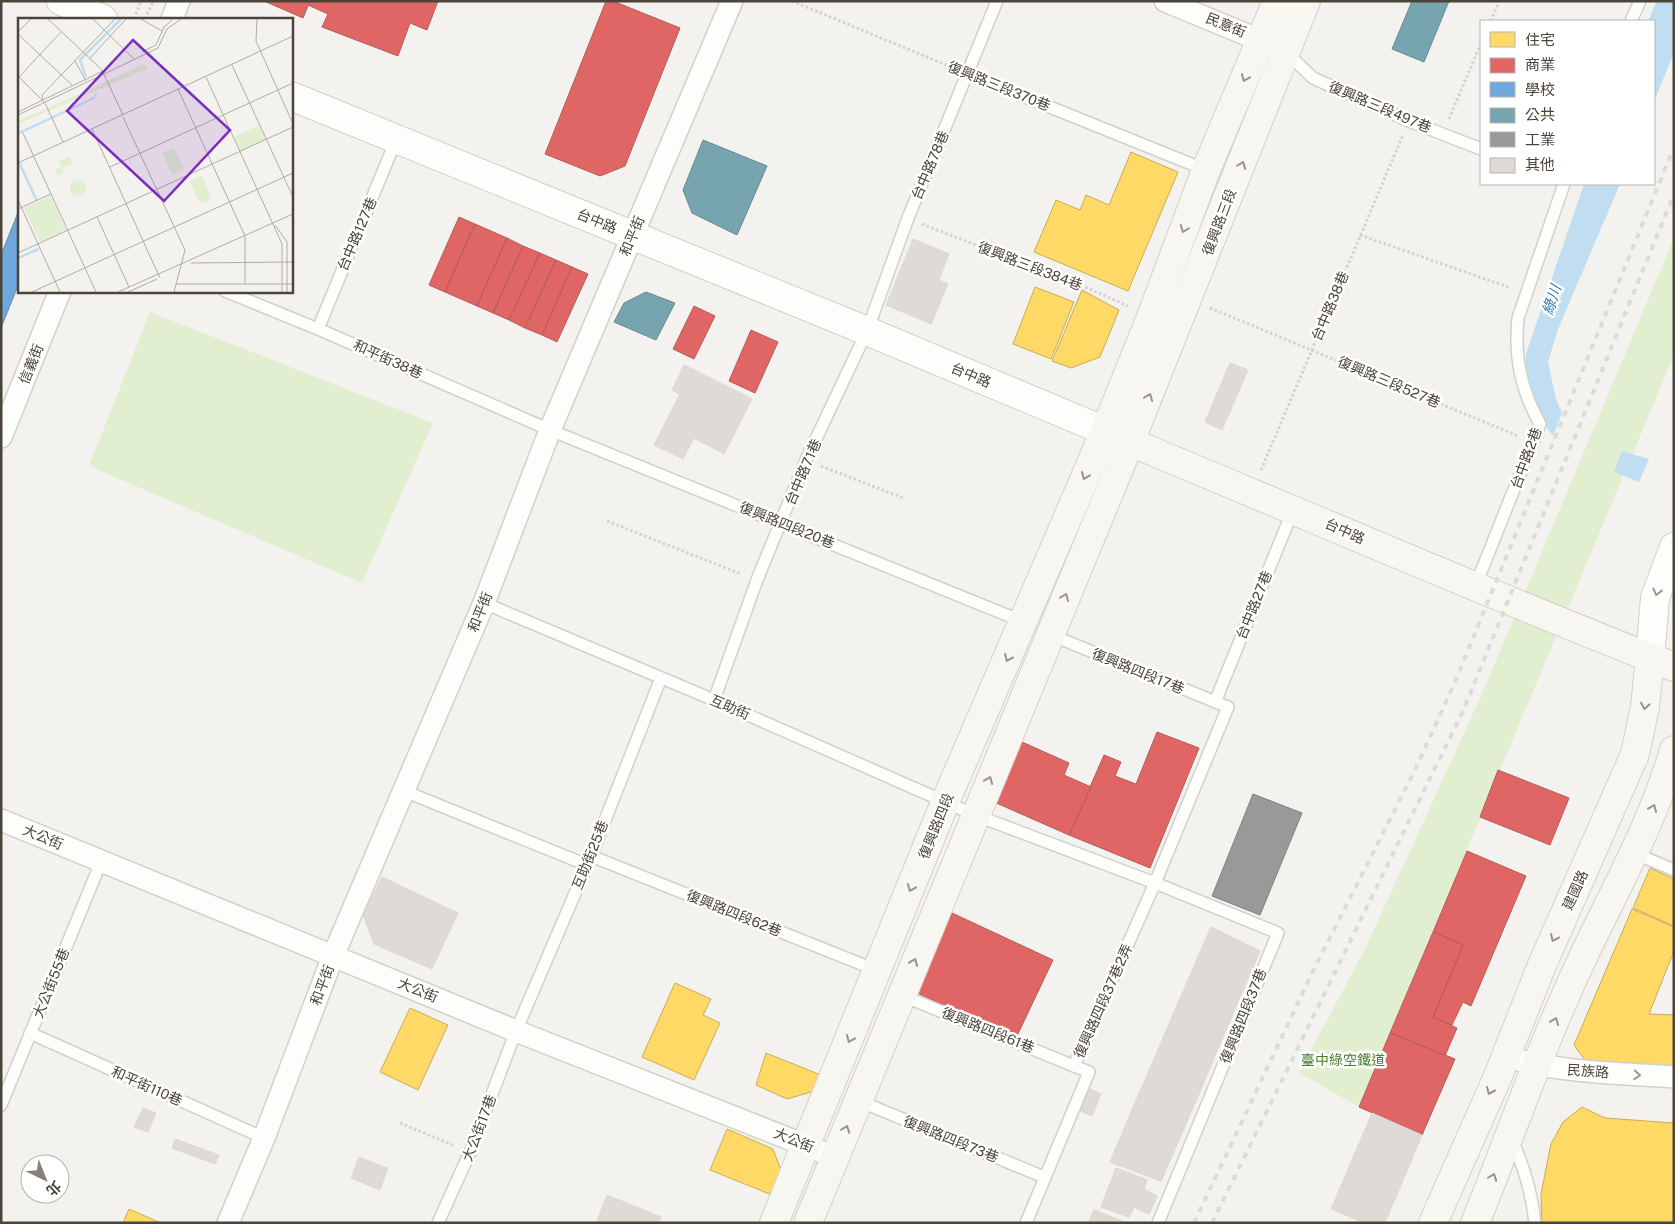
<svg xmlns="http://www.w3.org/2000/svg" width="1675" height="1224" font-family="'Public Sans','Noto Sans TC',sans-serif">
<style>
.green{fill:#e1eecf}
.water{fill:#c0ddf1}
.homes{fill:#ffd966;stroke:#c9ac58}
.shops{fill:#e06666;stroke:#b35c58}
.schools{fill:#6fa8dc;stroke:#648aab}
.public{fill:#76a5af;stroke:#69888c}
.industry{fill:#999;stroke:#82807c}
.building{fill:#dedbd6;stroke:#dcd9d4}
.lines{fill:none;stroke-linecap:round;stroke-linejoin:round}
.service-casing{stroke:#d2d0cb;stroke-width:14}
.minor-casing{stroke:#d2d0cb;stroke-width:24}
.tertiary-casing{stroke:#d2d0cb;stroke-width:30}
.secondary-casing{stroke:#d3cfc5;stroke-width:30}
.path{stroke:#d3d2cc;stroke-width:3;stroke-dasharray:2.5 2.5;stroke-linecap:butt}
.service{stroke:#fdfdfc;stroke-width:11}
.minor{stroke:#fdfdfc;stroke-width:21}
.tertiary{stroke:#fdfdfc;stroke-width:28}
.secondary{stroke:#f7f6f1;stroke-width:28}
.rail{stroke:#dbdbda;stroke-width:4;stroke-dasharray:6 6;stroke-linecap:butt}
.oneway{stroke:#98948c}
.oneway2{stroke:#9b9791}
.labels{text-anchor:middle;stroke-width:5;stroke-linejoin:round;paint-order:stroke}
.street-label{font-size:14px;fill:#4b4439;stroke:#fff}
.park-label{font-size:14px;fill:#4a7f2a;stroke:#fff}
.water-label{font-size:15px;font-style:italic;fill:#2e7ab2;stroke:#fff}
.inset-river{fill:none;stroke:#c0ddf1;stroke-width:2.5}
.inset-road{fill:none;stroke:#b0aca6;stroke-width:1}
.view{fill:#7b2cbf;fill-opacity:0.15;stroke:#7b2cbf;stroke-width:2.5}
.inset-edge{fill:none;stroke:#4b4439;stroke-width:2.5}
</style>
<rect width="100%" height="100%" fill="#f4f2ee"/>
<!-- green -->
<g class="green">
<path d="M1674,238V355L1359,1107L1299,1073L1366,947L1481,696Z"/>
<path d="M150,312L433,423L362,583L89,466Z"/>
</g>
<!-- water -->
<g class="water">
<path d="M1657,1H1674V52L1654,102V21H1648Z"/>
<path d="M1584,184H1620L1558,329L1548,362L1556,399L1562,413L1553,436C1534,411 1524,385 1526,354Z"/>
<path d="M1622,451L1649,459L1639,482L1614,472Z"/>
</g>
<!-- homes -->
<g class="homes">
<path d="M1131,152L1178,172L1128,291L1034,252L1056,200L1080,210L1086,195L1109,205Z"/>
<path d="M1035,287L1074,302L1051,359L1013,344Z"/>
<path d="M1082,290L1119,310L1100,357L1071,368L1052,361Z"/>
<path d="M1650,868L1674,879V926L1633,908Z"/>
<path d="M1632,909L1674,927V951L1649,1014L1674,1015V1072L1592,1070L1574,1045Z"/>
<path d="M675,983L711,999L703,1015L720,1023L694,1080L642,1057Z"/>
<path d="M410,1008L448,1025L418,1090L380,1072Z"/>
<path d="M766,1053L826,1077L818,1090L787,1099L756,1085Z"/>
<path d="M1582,1107L1605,1118L1674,1123V1223H1542L1541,1194L1551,1144L1563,1122Z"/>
<path d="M727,1129L773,1149L781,1170L772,1195L710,1170Z"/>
<path d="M129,1209L161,1223H123Z"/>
</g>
<!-- shops -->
<g class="shops">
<path d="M264,1H310L303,18Z"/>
<path d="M310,1H438L427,30L410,23L398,56L322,27L328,14L308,5Z"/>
<path d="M606,1H613L680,28L625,166L600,176L545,154Z"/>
<path d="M459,217L475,224L445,292L429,285Z"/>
<path d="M475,224L507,238L477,306L445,292Z"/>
<path d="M507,238L523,246L493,313L477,306Z"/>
<path d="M523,246L540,253L509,320L493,313Z"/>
<path d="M540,253L556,260L525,328L509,320Z"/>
<path d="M556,260L572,267L542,335L525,328Z"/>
<path d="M572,267L588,274L557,342L542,335Z"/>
<path d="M694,306L715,316L694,359L673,349Z"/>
<path d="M751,330L778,342L755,393L729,381Z"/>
<path d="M1157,732L1199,748L1150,868L1069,835L1104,755L1121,762L1115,776L1136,784Z"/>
<path d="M1022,742L1069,763L1064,775L1091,787L1069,835L994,802Z"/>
<path d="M1498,770L1569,798L1550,845L1480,817Z"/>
<path d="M1467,851L1526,876L1471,1006L1463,1002L1452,1025L1433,1017L1463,945L1433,932Z"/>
<path d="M952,913L1053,960L1016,1038L915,992Z"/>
<path d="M1433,932L1463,945L1433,1017L1457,1028L1445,1056L1390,1033Z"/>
<path d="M1390,1033L1455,1059L1422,1135L1359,1107Z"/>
</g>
<!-- schools -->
<path class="schools" d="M19,210V283L1,328V255Z"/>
<!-- public -->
<g class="public">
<path d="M1412,1H1449L1424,62L1392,49Z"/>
<path d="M703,140L767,166L737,235L692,213L683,190Z"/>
<path d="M646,292L675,303L656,340L614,322L624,303Z"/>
</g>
<!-- industry -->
<path class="industry" d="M1253,794L1302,813L1260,915L1212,896Z"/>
<!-- building -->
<g class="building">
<path d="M913,239L949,254L939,280L948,284L931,324L886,305Z"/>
<path d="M1230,363L1248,370L1222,430L1205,422Z"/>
<path d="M684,365L752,399L724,454L694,438L683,459L654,445L680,394L672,390Z"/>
<path d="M382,877L458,913L432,969L374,944L363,915Z"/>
<path d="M1211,927L1260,951L1161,1181L1110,1162Z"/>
<path d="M1211,927L1260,951L1223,1037L1172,1017Z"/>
<path d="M1172,1017L1223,1037L1202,1087L1151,1066Z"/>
<path d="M1151,1066L1202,1087L1183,1131L1131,1112Z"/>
<path d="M1090,1089L1101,1094L1092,1116L1080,1111Z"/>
<path d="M143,1108L156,1113L148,1132L134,1127Z"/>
<path d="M1131,1112L1183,1131L1161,1181L1110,1162Z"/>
<path d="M1372,1113L1422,1135L1385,1223H1364L1331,1209Z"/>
<path d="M175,1139L219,1155L215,1164L172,1148Z"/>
<path d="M359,1157L369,1161L361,1182L351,1178Z"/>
<path d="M369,1161L379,1165L370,1186L361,1182Z"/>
<path d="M379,1165L388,1168L380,1190L370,1186Z"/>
<path d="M1116,1168L1147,1180L1144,1189L1157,1196L1149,1214L1134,1207L1129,1217L1101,1207Z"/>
<path d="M1116,1168L1147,1180L1144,1189L1157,1196L1149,1214L1134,1207L1129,1217L1101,1207Z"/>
<path d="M607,1195L661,1217L659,1223H596Z"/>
<path d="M1094,1210L1127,1223H1088Z"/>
<path d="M1094,1210L1127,1223H1088Z"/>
</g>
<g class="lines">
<defs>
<g id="service">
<path d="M1631,21L1640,1"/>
<path d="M1286,52L1313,78L1409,121L1481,149"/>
<path d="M968,74L1206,170"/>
<path d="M225,291L318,329L550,430L1024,622"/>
<path d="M318,329L396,140"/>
<path d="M1475,587L1540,424C1521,390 1514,357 1518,318L1564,184"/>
<path d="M484,603L714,700L975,815L1155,883L1278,933L1158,1223"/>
<path d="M714,700L757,580L806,460L867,331L908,218L997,1"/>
<path d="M1215,702L1293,510"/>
<path d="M404,791L587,865"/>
<path d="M1634,853L1674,870"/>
<path d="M591,856L876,970"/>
<path d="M901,995L1074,1066"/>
<path d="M30,1033L264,1138"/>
<path d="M859,1101L1044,1177"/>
<path d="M1,1105L101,862"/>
<path d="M1511,1138C1524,1166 1532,1193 1535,1223"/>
<path d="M438,1223L470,1152L516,1031L591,856L661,678"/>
<path d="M1026,1223L1089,1072L1074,1066L1155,883L1228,707L1051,635"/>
</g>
<g id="minor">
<path d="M1165,1L1274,46"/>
<path d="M172,19L179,1"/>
<path d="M1,437L60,291"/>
<path d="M1,820L516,1031L835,1157"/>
<path d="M1504,1056C1559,1073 1617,1073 1674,1077"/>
<path d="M228,1223L264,1138L333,956L484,603L550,430L732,1"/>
</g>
<g id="tertiary">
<path d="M61,1L103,19"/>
<path d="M291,96L867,331L1105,431"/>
<path d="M1650,658L1655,598L1674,547"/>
</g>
<g id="secondary">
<path d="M1113,435C1300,512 1485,593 1674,667"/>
<path d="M774,1223L946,800L1105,431L1151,317L1206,170L1277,1"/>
<path d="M808,1223L1130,442L1306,1"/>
<path d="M1433,1223L1498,1076L1542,965L1635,754L1645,707L1650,658"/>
<path d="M1475,1223C1506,1148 1532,1071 1565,997C1600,914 1649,837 1674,750"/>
</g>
</defs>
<!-- service casing -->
<use href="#service" class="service-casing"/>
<!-- minor casing -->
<use href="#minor" class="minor-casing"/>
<!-- tertiary casing -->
<use href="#tertiary" class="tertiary-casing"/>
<!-- secondary casing -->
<use href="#secondary" class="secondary-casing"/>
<!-- path -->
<g class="path">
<path d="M792,1L951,67"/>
<path d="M134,19L141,1"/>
<path d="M145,19L153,2"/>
<path d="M1491,21L1499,1"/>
<path d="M1449,119L1481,43"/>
<path d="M922,224L1092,290L1128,306"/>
<path d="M1360,235L1511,288"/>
<path d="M1210,308L1518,436"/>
<path d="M821,466L903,498"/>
<path d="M1261,470L1403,135"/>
<path d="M607,521L741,574"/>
<path d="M400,1123L455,1146"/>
</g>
<!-- service -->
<use href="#service" class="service"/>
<!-- minor -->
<use href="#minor" class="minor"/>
<!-- tertiary -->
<use href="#tertiary" class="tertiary"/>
<!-- secondary -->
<use href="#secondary" class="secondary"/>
<!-- rail -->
<g class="rail">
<path d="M1194,1223L1313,971L1415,770L1455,682L1674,147"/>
<path d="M1212,1223L1463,711L1674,194"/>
</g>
</g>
<!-- one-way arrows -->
<defs><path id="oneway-chevron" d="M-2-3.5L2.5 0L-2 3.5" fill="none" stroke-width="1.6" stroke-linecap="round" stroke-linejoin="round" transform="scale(1.25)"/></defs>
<g class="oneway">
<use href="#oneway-chevron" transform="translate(1245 78) rotate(113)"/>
<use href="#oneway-chevron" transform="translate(1242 165) rotate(-69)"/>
<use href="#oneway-chevron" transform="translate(1184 229) rotate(111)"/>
<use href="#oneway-chevron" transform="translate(1149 397) rotate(-68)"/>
<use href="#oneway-chevron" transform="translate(1085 476) rotate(113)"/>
<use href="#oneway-chevron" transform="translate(1065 597) rotate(-67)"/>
<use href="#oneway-chevron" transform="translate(1008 658) rotate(114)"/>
<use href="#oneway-chevron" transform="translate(1645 706) rotate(99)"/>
<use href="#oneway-chevron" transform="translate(989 780) rotate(-68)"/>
<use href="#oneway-chevron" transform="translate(1653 808) rotate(-67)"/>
<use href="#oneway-chevron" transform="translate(911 888) rotate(112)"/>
<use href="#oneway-chevron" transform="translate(1554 938) rotate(114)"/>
<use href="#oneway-chevron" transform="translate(914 962) rotate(-68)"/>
<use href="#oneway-chevron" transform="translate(1555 1021) rotate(-68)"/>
<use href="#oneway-chevron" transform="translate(850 1039) rotate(113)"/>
<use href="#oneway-chevron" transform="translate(1490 1091) rotate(114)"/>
<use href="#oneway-chevron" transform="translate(846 1129) rotate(-69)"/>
<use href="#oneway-chevron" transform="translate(1493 1177) rotate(-69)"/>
</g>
<g class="oneway2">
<use href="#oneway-chevron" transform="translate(1657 592) rotate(104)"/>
<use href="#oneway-chevron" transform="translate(1637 1075) rotate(4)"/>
</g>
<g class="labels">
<!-- street labels -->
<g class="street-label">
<text transform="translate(1226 25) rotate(22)" y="5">民意街</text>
<text transform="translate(999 86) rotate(22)" y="5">復興路三段370巷</text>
<text transform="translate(1380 107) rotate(23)" y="5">復興路三段497巷</text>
<text transform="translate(930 165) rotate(-67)" y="5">台中路78巷</text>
<text transform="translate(597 221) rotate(22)" y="5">台中路</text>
<text transform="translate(1219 222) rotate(-69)" y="5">復興路三段</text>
<text transform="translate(357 234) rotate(-67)" y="5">台中路127巷</text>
<text transform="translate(632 236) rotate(-67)" y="5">和平街</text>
<text transform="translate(1030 266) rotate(21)" y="5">復興路三段384巷</text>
<text transform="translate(1330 306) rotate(-67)" y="5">台中路38巷</text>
<text transform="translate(388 359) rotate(24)" y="5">和平街38巷</text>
<text transform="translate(31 364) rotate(-68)" y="5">信義街</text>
<text transform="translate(971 375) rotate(23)" y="5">台中路</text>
<text transform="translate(1389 382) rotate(23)" y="5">復興路三段527巷</text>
<text transform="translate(1526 458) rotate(-70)" y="5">台中路2巷</text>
<text transform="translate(803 472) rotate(-67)" y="5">台中路71巷</text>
<text transform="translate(787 525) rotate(22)" y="5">復興路四段20巷</text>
<text transform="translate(1345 531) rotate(24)" y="5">台中路</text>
<text transform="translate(1254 605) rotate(-68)" y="5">台中路27巷</text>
<text transform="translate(480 612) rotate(-68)" y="5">和平街</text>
<text transform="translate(1138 671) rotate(22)" y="5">復興路四段17巷</text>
<text transform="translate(730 707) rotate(23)" y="5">互助街</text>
<text transform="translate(936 826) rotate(-68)" y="5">復興路四段</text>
<text transform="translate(43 837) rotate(23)" y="5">大公街</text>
<text transform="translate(590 855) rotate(-68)" y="5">互助街25巷</text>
<text transform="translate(1575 890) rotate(-66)" y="5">建國路</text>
<text transform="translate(734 913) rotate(22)" y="5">復興路四段62巷</text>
<text transform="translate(51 983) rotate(-68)" y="5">大公街55巷</text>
<text transform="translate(322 985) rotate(-69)" y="5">和平街</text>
<text transform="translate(418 990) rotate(22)" y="5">大公街</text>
<text transform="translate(1103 1001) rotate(-66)" y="5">復興路四段37巷2弄</text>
<text transform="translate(1243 1016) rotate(-68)" y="5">復興路四段37巷</text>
<text transform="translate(988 1030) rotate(22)" y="5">復興路四段61巷</text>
<text transform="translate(1588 1071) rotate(4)" y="5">民族路</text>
<text transform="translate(147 1086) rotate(24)" y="5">和平街110巷</text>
<text transform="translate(479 1128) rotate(-69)" y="5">大公街17巷</text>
<text transform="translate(951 1139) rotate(22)" y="5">復興路四段73巷</text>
<text transform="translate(794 1140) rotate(22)" y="5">大公街</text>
</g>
<!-- park labels -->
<g class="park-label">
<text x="1343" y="1065">臺中綠空鐵道</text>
</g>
<!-- water labels -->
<g class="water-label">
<text transform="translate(1552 300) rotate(-72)" y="5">綠川</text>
</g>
</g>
<!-- overview -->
<g transform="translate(18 18)">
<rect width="275" height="275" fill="#f4f2ee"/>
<path d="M127,46L129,51L0,106V103ZM241,107L248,121L222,133L216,119ZM156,130L166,151L154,157L144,135ZM51,138L55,146L44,150L46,155L40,158L37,152L44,149L41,143ZM184,158L193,178L188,185L180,182L172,163ZM52 170a8 8 0 1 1 16 0a8 8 0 1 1-16 0ZM33,178L48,212L22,224L6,190Z" fill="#e1eecf"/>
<path d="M80,74L76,81L0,117V114L74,80Z" fill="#c0ddf1"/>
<path class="inset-river" d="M68,59L62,42L103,1M0,142L19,183M0,240L21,231"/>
<path class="inset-road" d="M30,1L84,52L105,97M75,1L116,41M123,1L144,13M239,1L238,23L275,106M0,14L13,1M0,16L55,68M124,34L138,27L146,9L155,1M72,40L108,1M57,43L68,63M214,47L275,179M86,56L140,30L149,11L163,1M0,58L27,85L45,124M1,59L43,14M188,59L264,226V274M160,71L227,218V266M25,82L24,77L97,1M0,94L85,53M0,97L86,56M105,99L167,232L156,274M74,111L142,260M5,115L78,274M0,145L275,18M92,149L275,65M0,182L42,274M0,191L33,176M79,199L111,269M257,207L269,224V274M0,235L275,109M173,245L275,244M158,266H275M14,274L275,155M100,274L275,196M110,274L139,261"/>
<path class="view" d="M115,22L212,112L146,183L49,93Z"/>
<rect width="275" height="275" class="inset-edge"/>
</g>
<!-- border -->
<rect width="1675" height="1224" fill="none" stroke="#4b4439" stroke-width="5"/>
<!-- legend -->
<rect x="1480" y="20" width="175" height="165" fill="#ffffff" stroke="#b7b4b0"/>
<rect x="1490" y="32" width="25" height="15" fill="#ffd966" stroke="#b7b4b0"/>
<text x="1525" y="45" font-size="15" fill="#4b4439">住宅</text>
<rect x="1490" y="58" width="25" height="15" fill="#e06666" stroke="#b7b4b0"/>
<text x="1525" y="70" font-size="15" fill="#4b4439">商業</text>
<rect x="1490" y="82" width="25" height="15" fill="#6fa8dc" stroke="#b7b4b0"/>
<text x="1525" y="95" font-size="15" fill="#4b4439">學校</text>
<rect x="1490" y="108" width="25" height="15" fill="#76a5af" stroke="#b7b4b0"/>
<text x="1525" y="120" font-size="15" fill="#4b4439">公共</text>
<rect x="1490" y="132" width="25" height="15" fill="#999999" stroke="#b7b4b0"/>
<text x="1525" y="145" font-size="15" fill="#4b4439">工業</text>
<rect x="1490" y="158" width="25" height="15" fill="#dedbd6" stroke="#b7b4b0"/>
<text x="1525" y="170" font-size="15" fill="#4b4439">其他</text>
<!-- north arrow -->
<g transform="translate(45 1179) rotate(137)"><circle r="24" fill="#ffffff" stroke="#b7b4b0"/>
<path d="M0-4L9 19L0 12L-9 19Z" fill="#868178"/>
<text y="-8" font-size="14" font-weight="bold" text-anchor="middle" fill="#4b4439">北</text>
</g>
</svg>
